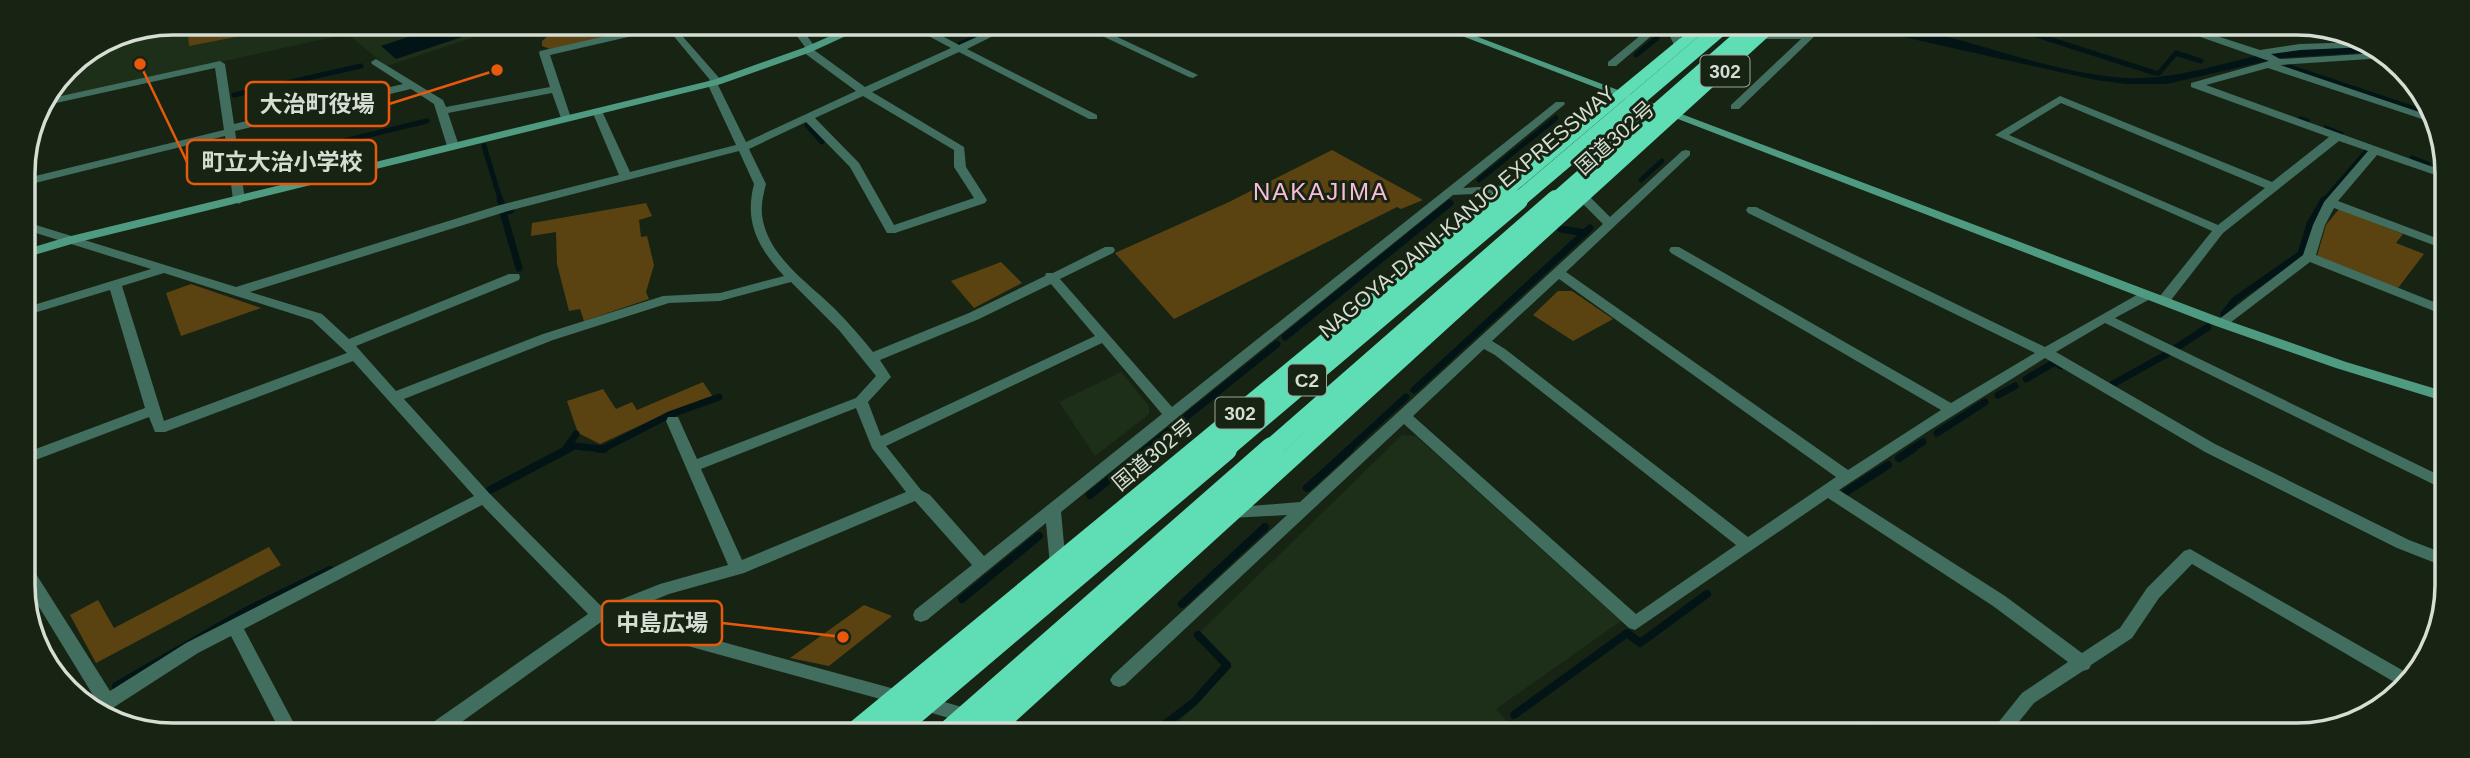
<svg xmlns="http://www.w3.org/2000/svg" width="2470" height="758" font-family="Arial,'Noto Sans JP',sans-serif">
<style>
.built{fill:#1d2e19}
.green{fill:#5b4211}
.water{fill:#021415}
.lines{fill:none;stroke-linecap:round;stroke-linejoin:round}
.stream-far2{stroke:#021415;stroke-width:5}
.stream-far1{stroke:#021415;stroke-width:7}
.stream{stroke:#021415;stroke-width:8}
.street{fill:#416e5e;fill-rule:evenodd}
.secondary{fill:#4e9b81;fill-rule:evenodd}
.highway{fill:#5fdeb5;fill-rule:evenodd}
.highway-bridge-far2{stroke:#5fdeb5;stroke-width:16}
.highway-bridge-far1{stroke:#5fdeb5;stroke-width:20}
.highway-bridge{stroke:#5fdeb5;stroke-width:24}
.labels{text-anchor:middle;stroke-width:6;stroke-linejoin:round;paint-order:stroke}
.shield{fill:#172414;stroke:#9da69a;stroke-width:2}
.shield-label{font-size:19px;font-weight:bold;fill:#d6ded4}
.street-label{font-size:21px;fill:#d6ded4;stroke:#172414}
.quarter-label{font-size:24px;letter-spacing:2px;fill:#fabcd7;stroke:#172414}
.rim{fill:none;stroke:#d6ded4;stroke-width:3.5}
.leader{fill:none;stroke:#e8590c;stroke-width:2.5}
.callout-dot{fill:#e8590c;stroke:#172414;stroke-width:2.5}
.callout{fill:#172414;stroke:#e8590c;stroke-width:2.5}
.callout-label{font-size:23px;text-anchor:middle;font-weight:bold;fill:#d6ded4}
</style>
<rect width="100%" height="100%" fill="#172414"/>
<!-- built -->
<g class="built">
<path d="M173,23H460L475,37L387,66L347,34L42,101L67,66L116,34Z"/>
<path d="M1121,372L1149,406V414L1095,456L1059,402Z"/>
<path d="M1402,435L1416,436L1621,621L1496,709L1517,733L1163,732L1176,725L1232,667L1200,632Z"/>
</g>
<!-- green -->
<g class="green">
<path d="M187,23H283L245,31L246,35L189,46Z"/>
<path d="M570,24H661L550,49L542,46V41L556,29Z"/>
<path d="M1332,150L1423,200L1401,209L1397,207L1174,319L1115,253L1229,202Z"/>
<path d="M646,203L652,216L639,220L641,237L647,236L654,265L646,292L649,299L584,321L580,309L569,311L557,264L556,232L531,236L532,223Z"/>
<path d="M2339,209L2403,234L2396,243L2424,254L2398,288L2317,256L2326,225Z"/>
<path d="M1001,262L1022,283L974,308L951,281Z"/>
<path d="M191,284L261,308L181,336L166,293Z"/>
<path d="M1558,291H1572L1613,319L1573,341L1533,315Z"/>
<path d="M703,382L713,397L667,413L600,444L578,433L567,401L603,389L616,409L632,402L637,410Z"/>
<path d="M269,547L281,565L96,663L70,615L98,600L114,628Z"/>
<path d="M864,605L892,616L829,666L790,658Z"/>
</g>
<!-- water -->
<g class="water">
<path d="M448,24L462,37L396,59L381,46Z"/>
<path d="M1859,27C1875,27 1892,24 1907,27C1980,42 2051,73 2125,78C2171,80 2212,66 2256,56C2292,48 2330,48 2367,47L2375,52L2279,58L2167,84H2126L2096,80Z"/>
</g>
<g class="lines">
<!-- stream-far2 -->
<g class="stream-far2">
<path d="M2011,27L2155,73H2159L2176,53L2201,61"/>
<path d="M960,44L1003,25"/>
<path d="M1636,55L1657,38"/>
<path d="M2287,66L2430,114"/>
<path d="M234,95L361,66"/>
<path d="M2300,119L2307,121"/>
<path d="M807,125L822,142"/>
<path d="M2326,128L2341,134"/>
<path d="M484,146L501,202"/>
<path d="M2412,158L2428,164"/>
<path d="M2437,167L2444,170"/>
<path d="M243,169L306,150L427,121"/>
<path d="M1479,180L1556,118"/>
<path d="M1641,180L1662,161"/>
<path d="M2323,202L2366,152"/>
</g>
<!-- stream-far1 -->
<g class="stream-far1">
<path d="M500,200L501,203"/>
<path d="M511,210L503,212L519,268"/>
<path d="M1561,229L1585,233"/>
<path d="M2224,314L2235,300L2301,254L2310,224L2324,200"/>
<path d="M1285,337L1450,203"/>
<path d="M2176,348L2208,327"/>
<path d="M2026,379L2055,362L2061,366"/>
<path d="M2113,384L2167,354"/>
<path d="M1414,390L1590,228"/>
<path d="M1998,395L2015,386"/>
<path d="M1937,433L1985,402"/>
<path d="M568,449L574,446L603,449L669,415L719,397"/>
<path d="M565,450L576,434"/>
<path d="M1145,450L1277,344"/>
<path d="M1348,450L1406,397"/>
<path d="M1910,450L1923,442"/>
</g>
<!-- stream -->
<g class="stream">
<path d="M599,449H604"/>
<path d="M1899,458L1913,449"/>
<path d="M1307,488L1350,449"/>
<path d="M490,490L568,449"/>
<path d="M1846,492L1888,465"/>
<path d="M1090,495L1147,449"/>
<path d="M962,599L1039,536"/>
<path d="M1182,604L1265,527"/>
<path d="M116,686L248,610L330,570"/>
<path d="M1514,715L1627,633L1640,643L1707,594"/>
<path d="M1155,732L1194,702L1227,665L1198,635"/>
</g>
<!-- street -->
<g class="street">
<path d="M658,24H677V30L721,80L722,82L718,85L746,142L856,91L803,52L802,50L805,47L788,24H798L816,48L814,50L865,87L951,48L906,24H920L959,45L1003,25H1015L967,49L1097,115V119H1089L959,52L872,92L964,147L966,167L987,200L985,203L895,233H887L850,167L806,122L749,149L766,184C763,196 760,208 763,221C771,258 808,283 834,308C848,322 861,337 873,352L969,313L1045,276L1046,273H1053L1105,247H1113L1115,250L1113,253L1060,279L1172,407L1556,102H1564L1565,104L1463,188L1510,185L1514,186V192L1453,195L1061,512L1066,565L1064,569L1058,571L1052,569L1050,565L1046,523L927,620L921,622L915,620L913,615L915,610L972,565L915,501L744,573L669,594L620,614L902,691L908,693L911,698L908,703L902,705L601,622L449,731H426L429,725L588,614L482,505L244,629L298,731H280L231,636L198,653L105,713L90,705L96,700L25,584V564L31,566L110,691L186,643L474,496L353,361L165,432H155L149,417L25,464V453L145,408L110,290L24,316V308L151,269L23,229V221L236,287L500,205L619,175L592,111L593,109H601L602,111L630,172L736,145L707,83L710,80L667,28L550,55L571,118L570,120H562L561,118L552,93L448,113L459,146L453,149L447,146L434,104L411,89L235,131L245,200L239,204L233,200L225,136L23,186V179L224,130L215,68L38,107L43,100L220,61L225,64L234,124L403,84L372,64L371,62L376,59L443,100L446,107L550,87L539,53L540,51ZM863,96L954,150V167L974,198L894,225L859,163L815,118ZM739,151L754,184C744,223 758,247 784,276L720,293L663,296L543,334L396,391L356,346L519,280L520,277L519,274H509L349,339L322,314L250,292L508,211ZM164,273L312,320L347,353L164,421L122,286ZM791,282L839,330L876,376L856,398L697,459L678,417H668L666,421L728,565L660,584L602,607L489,493L404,399L553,340L669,303L720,301ZM1051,284L1095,336L881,436L868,402L891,377L880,360L979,319ZM1102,343L1162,414L984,556L930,495L921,490L886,446ZM856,408L872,448L906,492L742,560L701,469Z"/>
<path d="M1079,25H1092L1198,75L1193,78L1189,77Z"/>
<path d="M1249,25H1263L1273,31L1268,34Z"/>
<path d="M1652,26H1663L1616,66H1608V62Z"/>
<path d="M1665,26H1675L1685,47L1684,49H1676Z"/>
<path d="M1814,27H1824L1739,109H1731V105L1801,39H1763L1759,38V34L1807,33Z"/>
<path d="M2172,27H2189L2260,50L2300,44L2359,42L2367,47L2300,50L2271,54L2280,59L2377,53L2385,58L2280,65L2431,116L2434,123L2268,68L2206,85L2444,171V178L2377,155L2338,201L2444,241V249L2334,208L2325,225L2316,255L2444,306V315L2310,262L2226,326H2216L2214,323L2303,255L2313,225L2324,202L2368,151L2339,141L2223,233L2168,304L2163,305L2156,301L2212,231L1995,135L2060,96L2272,182L2329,137L2191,87V83L2269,61ZM2061,103L2265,188L2218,225L2009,135Z"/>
<path d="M1686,150L1690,151V155L1566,272L1848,470L1941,410L1671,253L1669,250L1671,247H1679L1951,403L2035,353L1748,213L1746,210L1748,207H1756L2045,347L2142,292H2152L2154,295L2152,298L2115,318L2443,477V489L2105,323L2056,352L2215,444L2409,540L2443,553V566L2397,548L2205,452L2045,358L1930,430L1839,490L2005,596L2082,653L2120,628L2147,588L2184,551L2190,549L2409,674L2401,686L2192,564L2159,598L2132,638L2091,665L2089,669L2083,671L2034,703L2009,734H1989L2022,693L2068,662L1993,606L1828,498L1635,630L1629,628L1404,424L1125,685L1119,687L1113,685L1110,680L1113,675L1287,515L1231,518L1226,516L1223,512L1226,508L1300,502L1603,224L1580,201V195H1588L1610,217L1682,151ZM1559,279L1836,477L1748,537L1505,349L1492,341ZM1484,349L1495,355L1736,545L1636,614L1413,416Z"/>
<path d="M921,695L975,711L978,716L975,721L969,724L915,708L912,703L915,698Z"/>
<path d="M992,714L1034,726L1037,732H1001L986,727L983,722L986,717Z"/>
<path d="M1864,721L1877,728L1880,734H1849L1852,728Z"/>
</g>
<!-- secondary -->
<g class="secondary">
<path d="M858,24H872L811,52L721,84L75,243L24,258V250L67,237L713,80L803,48Z"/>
<path d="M1436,26H1449L2226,320L2346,362L2443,391V401L2336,368L2216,326Z"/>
</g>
<!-- highway -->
<g class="highway">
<path d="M1695,26H1711L878,732H845L848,724Z"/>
<path d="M1764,26H1780L1004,732H971L975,724Z"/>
</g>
<!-- highway-bridge-far2 -->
<g class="highway-bridge-far2">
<path d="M1516,202L1723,26"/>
<path d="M1554,202L1754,26"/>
</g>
<!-- highway-bridge-far1 -->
<g class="highway-bridge-far1">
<path d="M1223,450L1518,200"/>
<path d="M1270,450L1556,200"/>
</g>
<!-- highway-bridge -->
<g class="highway-bridge">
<path d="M891,732L1225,449"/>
<path d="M949,732L1272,449"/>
</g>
</g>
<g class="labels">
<!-- shield labels -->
<g class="shield">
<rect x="1700.5" y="55.5" width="49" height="31" rx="5"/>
<rect x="1288" y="364.5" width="38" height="31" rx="5"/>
<rect x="1215.5" y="397.5" width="49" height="31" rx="5"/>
</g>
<g class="shield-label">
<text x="1725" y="78">302</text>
<text x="1307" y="387">C2</text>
<text x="1240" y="420">302</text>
</g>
<!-- street labels -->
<g class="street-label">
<text transform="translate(1615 138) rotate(-42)" y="7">国道302号</text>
<text transform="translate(1467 212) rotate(-40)" y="7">NAGOYA-DAINI-KANJO EXPRESSWAY</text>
<text transform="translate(1153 455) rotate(-40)" y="7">国道302号</text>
</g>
<!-- quarter labels -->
<g class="quarter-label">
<text x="1321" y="200">NAKAJIMA</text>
</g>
</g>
<!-- crop -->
<path d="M0 0H2470V758H0ZM173 35H2297A138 138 0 0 1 2435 173V585A138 138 0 0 1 2297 723H173A138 138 0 0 1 35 585V173A138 138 0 0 1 173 35Z" fill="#172414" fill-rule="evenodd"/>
<path class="rim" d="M173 35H2297A138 138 0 0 1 2435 173V585A138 138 0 0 1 2297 723H173A138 138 0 0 1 35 585V173A138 138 0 0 1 173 35Z"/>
<!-- callouts -->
<path class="leader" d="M497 70L389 104M140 64L187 162M843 637L722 623"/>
<g class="callout-dot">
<circle cx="497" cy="70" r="7"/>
<circle cx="140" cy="64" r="7"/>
<circle cx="843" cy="637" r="7"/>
</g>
<g class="callout">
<rect x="246" y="82" width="143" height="44" rx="7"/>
<rect x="187" y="140" width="189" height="44" rx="7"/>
<rect x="602" y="601" width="120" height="44" rx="7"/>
</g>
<g class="callout-label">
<text x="317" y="112">大治町役場</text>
<text x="282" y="170">町立大治小学校</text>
<text x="662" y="631">中島広場</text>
</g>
</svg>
